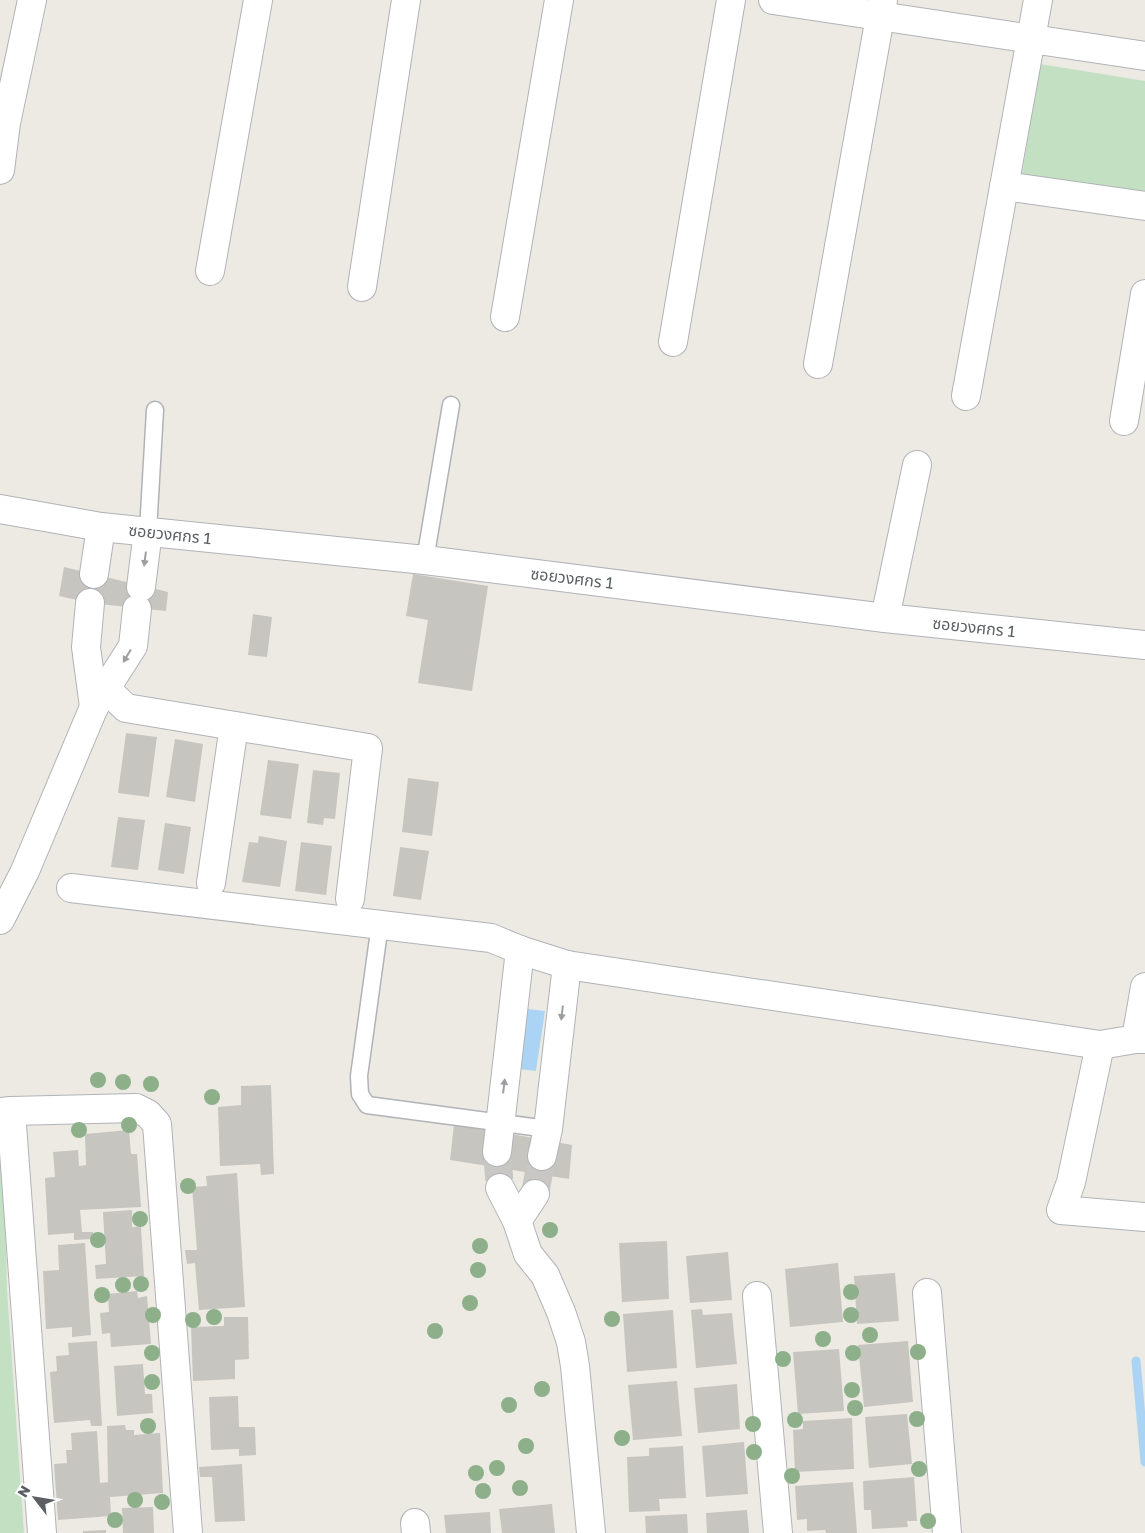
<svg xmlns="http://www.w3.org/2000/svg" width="1145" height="1533" font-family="'Golos Text','Noto Sans Thai',sans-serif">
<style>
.green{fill:#c3e1c2}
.water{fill:#abd4f4}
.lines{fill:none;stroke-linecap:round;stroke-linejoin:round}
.stream{stroke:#abd4f4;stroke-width:9}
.building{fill:#c7c5c0}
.street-tunnel{stroke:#c8c7c3;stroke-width:28;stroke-dasharray:28 14;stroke-linecap:butt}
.lane-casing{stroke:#b0b3b7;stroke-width:19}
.street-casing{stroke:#b0b3b7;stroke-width:30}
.secondary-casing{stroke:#b0b2b7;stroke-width:30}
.lane{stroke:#fff;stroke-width:16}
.street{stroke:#fff;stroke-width:28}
.secondary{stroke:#fff;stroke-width:28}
.tree{fill:#8daf8a}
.oneway{fill:#9d9ea1}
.labels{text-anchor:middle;stroke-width:5;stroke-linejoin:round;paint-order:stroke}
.street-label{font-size:16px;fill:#5b5e62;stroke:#fff}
</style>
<rect width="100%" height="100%" fill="#eceae3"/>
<!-- green -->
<g class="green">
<path d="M1040,64L1145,81V193L1022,174Z"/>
<path d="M0,1122H3L7,1289L24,1533H0Z"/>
</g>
<!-- water -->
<path class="water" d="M527,1009L545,1011L536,1071L519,1069Z"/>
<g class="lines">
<!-- stream -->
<path class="stream" d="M1136,1361L1145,1462"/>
</g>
<!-- building -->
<g class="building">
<path d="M64,567L168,592L166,611L90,603L59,596Z"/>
<path d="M413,574L488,586L472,691L418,683L428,620L406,616Z"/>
<path d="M253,614L272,617L267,657L248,655Z"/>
<path d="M126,733L157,737L149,797L118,793Z"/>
<path d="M175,739L203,744L195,802L166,797Z"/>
<path d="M268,760L299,764L291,819L260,815Z"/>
<path d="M313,770L340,773L335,819L324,818L323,825L307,823Z"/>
<path d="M408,778L439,782L432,836L402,832Z"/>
<path d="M118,817L145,820L138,870L111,867Z"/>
<path d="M165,823L191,827L184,874L158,870Z"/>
<path d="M259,836L287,841L280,887L242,882L249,842L258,843Z"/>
<path d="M301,842L332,846L326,895L295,891Z"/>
<path d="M400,847L429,851L421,900L393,896Z"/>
<path d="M271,1085L274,1174L261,1175L260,1164L220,1166L218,1107L241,1105V1086Z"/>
<path d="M454,1124L572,1145L569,1179L450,1160Z"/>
<path d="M129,1130L131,1154H137L141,1207L80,1210L82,1232H93V1239L74,1240V1233L48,1235L45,1178L55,1177L53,1152L78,1150L79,1166L86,1165L85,1134Z"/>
<path d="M237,1173L245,1307L199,1310L195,1263L187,1264L185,1250H197L192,1187L207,1186L206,1176Z"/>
<path d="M132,1210V1227H141L144,1276L96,1279L95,1265L106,1264L103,1212Z"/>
<path d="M667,1241L669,1299L622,1302L619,1243Z"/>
<path d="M85,1243L91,1335L72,1337V1327L46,1329L43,1271L59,1270L58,1245Z"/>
<path d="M728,1252L732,1300L690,1303L686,1256Z"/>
<path d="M838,1263L843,1322L790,1327L785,1269Z"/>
<path d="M895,1273L899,1321L857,1324L854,1276Z"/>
<path d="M137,1291L138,1298L147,1296L151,1344L111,1347L110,1333L102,1334L100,1313L109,1312L108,1294Z"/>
<path d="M702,1309L703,1315L732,1313L737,1364L696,1368L691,1310Z"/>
<path d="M673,1310L677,1368L627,1372L623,1314Z"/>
<path d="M224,1317H248L249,1359L235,1360V1379L193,1381L191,1327L224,1326Z"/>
<path d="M97,1341L102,1426H91L90,1420L54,1423L50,1372L57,1371L56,1356L69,1355L68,1343Z"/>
<path d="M908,1341L913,1402L864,1407L858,1345Z"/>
<path d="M839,1349L844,1411L798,1414L793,1352Z"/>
<path d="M143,1364L145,1394H152L153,1413L117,1416L114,1366Z"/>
<path d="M677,1381L682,1436L633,1440L628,1385Z"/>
<path d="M737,1384L740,1429L698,1433L694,1388Z"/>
<path d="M238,1396L239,1427H255L256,1455L239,1456V1449L211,1450L209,1397Z"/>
<path d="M907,1414L912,1464L869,1468L865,1417Z"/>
<path d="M852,1418L854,1469L795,1472L793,1430L803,1429V1421Z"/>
<path d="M125,1425L126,1430H134V1435L160,1433L163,1493L110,1497L111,1516L58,1520L54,1464L67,1463L66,1450H72L71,1433L97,1431L100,1483L108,1482L107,1426Z"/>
<path d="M744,1442L748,1494L706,1497L702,1446Z"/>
<path d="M683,1446L686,1498L659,1499L660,1511L629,1512L627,1457L649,1456V1448Z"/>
<path d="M242,1464L245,1521L215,1522L212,1477H200L199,1467Z"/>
<path d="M914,1477L917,1521H907L908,1527L872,1529L871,1510H864L863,1481Z"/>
<path d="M853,1482L857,1533H826L825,1530L807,1531V1519L797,1520L795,1486Z"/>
<path d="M552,1504L555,1533H502L499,1509Z"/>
<path d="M153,1507L154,1533H123L122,1508Z"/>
<path d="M747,1510L749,1533H707L706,1513Z"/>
<path d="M490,1512L491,1533H446L444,1515Z"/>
<path d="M687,1514L688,1533H646L645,1516Z"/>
<path d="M106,1530V1533H83V1531Z"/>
</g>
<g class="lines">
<!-- street-tunnel -->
<g class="street-tunnel">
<path d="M497,1152L500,1188"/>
<path d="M535,1194L542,1156"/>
</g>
<defs>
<g id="lane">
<path d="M148,531L155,410"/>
<path d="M425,560L451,405"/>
<path d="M380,924L359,1076L360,1094L367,1105L548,1129"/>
</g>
<g id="street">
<path d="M773,0L1145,56"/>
<path d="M0,170L6,123L32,0"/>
<path d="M1004,186L1145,206"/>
<path d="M210,271L258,0"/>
<path d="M362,287L406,0"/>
<path d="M505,317L559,0"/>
<path d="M673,342L731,0"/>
<path d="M818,364L883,0"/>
<path d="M966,396L1038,0"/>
<path d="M1124,421L1145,294"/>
<path d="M94,574L101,527"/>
<path d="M141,587L148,531"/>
<path d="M90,603L86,647L94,707"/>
<path d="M885,618L917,465"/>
<path d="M106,689L126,708L368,748L350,899"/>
<path d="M211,883L234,726"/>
<path d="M71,888L491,938L520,950L567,965L1100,1045L1136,1039H1145"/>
<path d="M0,920L25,871L94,707L133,646L137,609"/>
<path d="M1136,1039L1145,987"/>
<path d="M1100,1045L1071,1182L1061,1210L1145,1217"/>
<path d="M11,1111L136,1108L148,1114L157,1124L188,1533"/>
<path d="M0,1112L11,1111L42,1533"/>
<path d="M497,1152L520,950"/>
<path d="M542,1156L548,1129L567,965"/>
<path d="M500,1188L517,1221L535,1194"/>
<path d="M517,1221L528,1254L545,1275L561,1312L571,1342L575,1366L591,1533"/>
<path d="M927,1293L947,1533"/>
<path d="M757,1296L778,1533"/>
<path d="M415,1523L416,1533"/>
</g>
<path id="secondary" d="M0,509L101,527L425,560L885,618L1145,645"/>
</defs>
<!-- lane casing -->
<use href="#lane" class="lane-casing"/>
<!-- street casing -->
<use href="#street" class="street-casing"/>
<!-- secondary casing -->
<use href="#secondary" class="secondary-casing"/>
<!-- lane -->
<use href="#lane" class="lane"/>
<!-- street -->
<use href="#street" class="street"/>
<!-- secondary -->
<use href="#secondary" class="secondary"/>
</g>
<!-- trees -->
<g class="tree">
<circle cx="98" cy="1080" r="8"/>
<circle cx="123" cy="1082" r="8"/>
<circle cx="151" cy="1084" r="8"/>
<circle cx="212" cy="1097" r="8"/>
<circle cx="129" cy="1125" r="8"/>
<circle cx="79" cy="1130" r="8"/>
<circle cx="188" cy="1186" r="8"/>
<circle cx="140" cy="1219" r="8"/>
<circle cx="550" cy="1230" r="8"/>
<circle cx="98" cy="1240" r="8"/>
<circle cx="480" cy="1246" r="8"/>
<circle cx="478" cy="1270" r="8"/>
<circle cx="141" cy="1284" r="8"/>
<circle cx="123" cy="1285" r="8"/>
<circle cx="851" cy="1292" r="8"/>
<circle cx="102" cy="1295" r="8"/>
<circle cx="470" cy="1303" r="8"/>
<circle cx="153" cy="1315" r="8"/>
<circle cx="851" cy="1315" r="8"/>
<circle cx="214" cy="1317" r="8"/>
<circle cx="612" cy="1319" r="8"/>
<circle cx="193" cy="1320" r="8"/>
<circle cx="435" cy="1331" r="8"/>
<circle cx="870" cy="1335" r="8"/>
<circle cx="823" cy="1339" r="8"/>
<circle cx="918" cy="1352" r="8"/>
<circle cx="152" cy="1353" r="8"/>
<circle cx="853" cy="1353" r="8"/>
<circle cx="783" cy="1359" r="8"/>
<circle cx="152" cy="1382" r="8"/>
<circle cx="542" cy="1389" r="8"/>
<circle cx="852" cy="1390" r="8"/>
<circle cx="509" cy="1405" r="8"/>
<circle cx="855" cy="1408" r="8"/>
<circle cx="917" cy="1419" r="8"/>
<circle cx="795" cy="1420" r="8"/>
<circle cx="753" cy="1424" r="8"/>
<circle cx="148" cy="1426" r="8"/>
<circle cx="622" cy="1438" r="8"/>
<circle cx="526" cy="1446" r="8"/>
<circle cx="754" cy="1452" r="8"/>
<circle cx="497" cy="1468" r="8"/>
<circle cx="919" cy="1469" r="8"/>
<circle cx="476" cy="1473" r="8"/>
<circle cx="792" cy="1476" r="8"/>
<circle cx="520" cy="1488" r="8"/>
<circle cx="483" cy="1491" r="8"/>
<circle cx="135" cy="1500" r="8"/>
<circle cx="162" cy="1502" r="8"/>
<circle cx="115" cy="1520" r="8"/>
<circle cx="928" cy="1521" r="8"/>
</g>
<!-- one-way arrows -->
<defs><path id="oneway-solid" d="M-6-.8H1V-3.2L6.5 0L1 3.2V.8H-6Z" transform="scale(1.25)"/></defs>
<g class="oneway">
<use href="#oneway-solid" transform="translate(145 559) rotate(97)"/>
<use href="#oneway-solid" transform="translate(127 656) rotate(121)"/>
<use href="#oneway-solid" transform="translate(562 1013) rotate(97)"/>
<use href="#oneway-solid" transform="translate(504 1086) rotate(-83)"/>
</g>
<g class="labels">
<!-- street labels -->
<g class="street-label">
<text transform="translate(170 534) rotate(6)" y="6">ซอยวงศกร 1</text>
<text transform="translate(572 578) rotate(7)" y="6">ซอยวงศกร 1</text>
<text transform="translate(974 627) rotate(6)" y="6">ซอยวงศกร 1</text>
</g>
</g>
<!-- north arrow -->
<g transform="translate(35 1498) rotate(301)" stroke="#ffffff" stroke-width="4" paint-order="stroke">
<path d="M0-4L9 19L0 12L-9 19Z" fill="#5b5e62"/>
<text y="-8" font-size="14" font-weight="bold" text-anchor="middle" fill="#5b5e62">N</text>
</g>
</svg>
